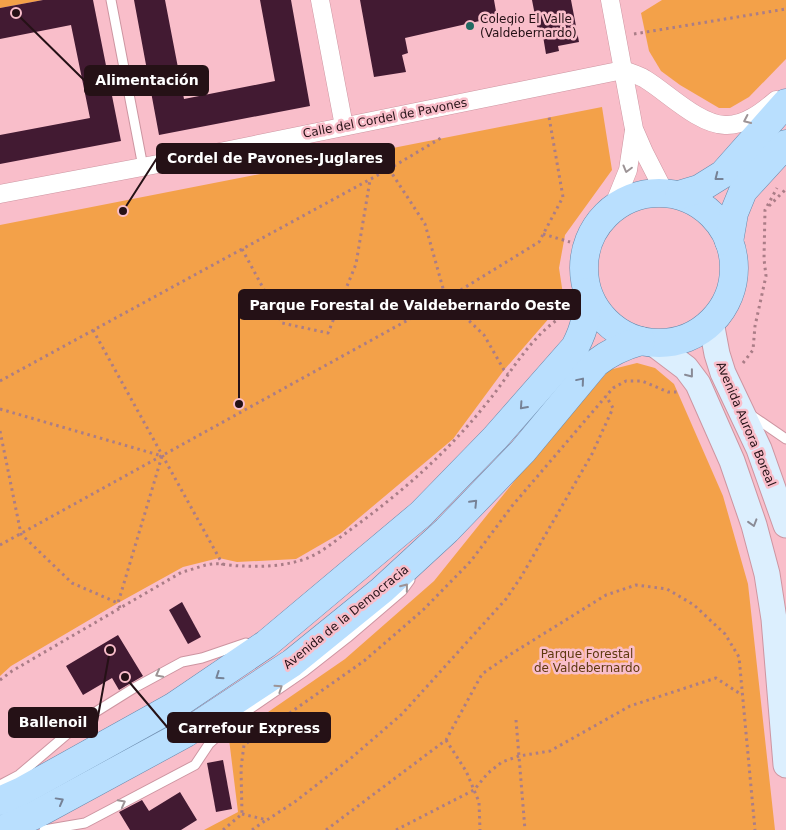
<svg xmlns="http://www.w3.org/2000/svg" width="786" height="830" font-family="'DejaVu Sans',sans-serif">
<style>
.green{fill:#f3a149}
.building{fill:#421a32}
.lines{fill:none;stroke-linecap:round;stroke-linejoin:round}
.service-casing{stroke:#cd95a1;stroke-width:11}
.minor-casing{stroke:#cd95a1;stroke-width:19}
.secondary-casing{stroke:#cd95a1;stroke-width:27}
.primary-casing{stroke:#6789ac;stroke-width:29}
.path{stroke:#aa7d87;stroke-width:3;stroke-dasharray:2.5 4;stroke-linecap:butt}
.service{stroke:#fff;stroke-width:9}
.minor{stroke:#fff;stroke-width:18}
.secondary{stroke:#dceffe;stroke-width:25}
.primary{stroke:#b9dffe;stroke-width:28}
.oneway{stroke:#9d9496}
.oneway2{stroke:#768296}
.oneway3{stroke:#8a8b96}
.poi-dot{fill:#216a62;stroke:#f9beca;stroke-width:2}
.labels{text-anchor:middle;stroke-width:5;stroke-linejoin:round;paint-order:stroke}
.poi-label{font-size:12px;fill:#251116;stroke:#f9beca;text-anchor:start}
.street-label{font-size:12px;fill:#251116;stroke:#f9beca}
.park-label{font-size:12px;fill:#5e390f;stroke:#f9beca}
.leader{fill:none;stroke:#251116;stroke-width:2}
.callout-dot{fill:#251116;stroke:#f9beca;stroke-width:2}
.callout{fill:#251116;stroke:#251116;stroke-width:2}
.callout-label{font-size:14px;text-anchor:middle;font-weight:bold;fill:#fff}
</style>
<rect width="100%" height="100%" fill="#f9beca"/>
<!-- green -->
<g class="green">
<path d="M0,0H43L0,8Z"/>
<path d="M662,0H786V59L749,97L730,108H719L680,85L661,71L649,51L641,13Z"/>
<path d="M602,107L612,170L565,235L559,268L564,301L504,370L453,439L341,533L296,559L237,562L219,558L183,567L118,603L11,666L0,676V225Z"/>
<path d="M637,363L655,368L674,384L723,496L748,584L775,830H204L238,812L229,739L345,659L434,581L520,474L609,370Z"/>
</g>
<!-- building -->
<g class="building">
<path d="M43,0H93L121,141L0,164V135L90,118L71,25L0,39V8Z"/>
<path d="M134,0H165L184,99L275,81L260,0H291L310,106L159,135Z"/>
<path d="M360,0H494L497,17L405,38L408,53L402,55L406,72L374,77Z"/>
<path d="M532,0H571L579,42L558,46L559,51L546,54L542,30L538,31Z"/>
<path d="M182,602L201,637L188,644L169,610Z"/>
<path d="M118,635L143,676L119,690L112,678L83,695L66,666Z"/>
<path d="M223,760L232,809L216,812L207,763Z"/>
<path d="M180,792L197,820L181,830H130L119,812L142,800L149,811Z"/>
</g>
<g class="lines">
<defs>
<g id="service">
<path d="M111,0L143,167"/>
<path d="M751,415L786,439"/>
<path d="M0,785L19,775L86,718L134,688L182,662L202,658L246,643"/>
<path d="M44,830L85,823L195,765L209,744L238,717L305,671L347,638L402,591L410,580"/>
</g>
<g id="minor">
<path d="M320,0L344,126"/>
<path d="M610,0L634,129L644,152L665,193"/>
<path d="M623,70C631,73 638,75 645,79C668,93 698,124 725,125C744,126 762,112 776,100"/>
<path d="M0,194L195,157L623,70"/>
<path d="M613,207L628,170L634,130"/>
</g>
<g id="secondary">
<path d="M711,322L717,354L723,373L759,449L786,525"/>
<path d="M653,343L686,368L698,384L732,461L754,525L767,574L774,619L786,765"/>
</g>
<g id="primary">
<circle cx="659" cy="268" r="75"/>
<path d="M679,195L699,189L723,174L786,103"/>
<path d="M729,242L734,213L743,191L786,144"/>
<path d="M0,801L22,791L173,707L266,644L421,514L495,438L575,347C586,326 587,314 587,292"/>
<path d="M1,830L35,815L186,733L292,663L382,590L447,530L523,451L596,363C610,352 623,346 641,341"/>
</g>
</defs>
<!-- service casing -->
<use href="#service" class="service-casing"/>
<!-- minor casing -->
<use href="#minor" class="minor-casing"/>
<!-- secondary casing -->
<use href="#secondary" class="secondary-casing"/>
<!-- primary casing -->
<use href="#primary" class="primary-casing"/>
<!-- path -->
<g class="path">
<path d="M634,34L786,9"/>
<path d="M389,169L425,224L446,299L484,335L504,370L508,374"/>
<path d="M769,206L786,189"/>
<path d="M543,234L570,242"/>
<path d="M242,249L282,323L328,333L356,264L370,180"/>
<path d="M93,330L223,565"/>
<path d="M743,363L753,350L755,326L766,276L764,259L765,210L777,188"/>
<path d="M0,381L389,169L441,138"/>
<path d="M0,409L162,456L118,603L120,608"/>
<path d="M0,431L21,534L72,583L118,603"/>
<path d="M0,545L446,299L539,242L563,197L549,117"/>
<path d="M0,680L12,671L182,572C192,570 202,565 212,564C221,563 232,566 242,566C263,567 285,566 305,559C322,553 336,540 350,530C401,493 447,453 486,404C511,374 529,337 563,316"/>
<path d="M516,720L525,830"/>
<path d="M446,740L466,771L479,802L480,830"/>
<path d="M242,814L267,820L296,801L350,759L402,714L506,599L521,577L592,454L613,408L606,396"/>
<path d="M223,830L242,814L241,768L244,745L364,661L423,610L471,561L512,506L613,388L626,381H642L668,392H679"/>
<path d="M252,830L266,820"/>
<path d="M326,830L446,740L482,674L511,654L606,595L636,585L667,589L694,605L725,634L739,657L755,830"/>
<path d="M396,830L474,790L488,773L502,762L519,756L550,751L630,706L716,678L742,695"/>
</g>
<!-- service -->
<use href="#service" class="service"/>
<!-- minor -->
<use href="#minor" class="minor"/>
<!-- secondary -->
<use href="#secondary" class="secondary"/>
<!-- primary -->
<use href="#primary" class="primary"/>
</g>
<!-- one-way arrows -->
<defs><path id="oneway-chevron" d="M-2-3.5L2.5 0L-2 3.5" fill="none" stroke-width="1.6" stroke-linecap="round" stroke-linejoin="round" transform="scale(1.25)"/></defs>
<g class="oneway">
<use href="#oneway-chevron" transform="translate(747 120) rotate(155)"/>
<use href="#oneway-chevron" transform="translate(627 169) rotate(105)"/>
<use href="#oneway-chevron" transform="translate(405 587) rotate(-51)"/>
<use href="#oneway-chevron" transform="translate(159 674) rotate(152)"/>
<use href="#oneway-chevron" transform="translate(279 688) rotate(-34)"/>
<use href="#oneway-chevron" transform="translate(122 803) rotate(-28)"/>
</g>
<g class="oneway2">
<use href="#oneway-chevron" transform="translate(718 177) rotate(142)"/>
<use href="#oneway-chevron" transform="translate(581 381) rotate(-50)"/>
<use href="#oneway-chevron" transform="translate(523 406) rotate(132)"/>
<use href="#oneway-chevron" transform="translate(474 503) rotate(-46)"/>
<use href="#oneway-chevron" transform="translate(219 676) rotate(146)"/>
<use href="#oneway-chevron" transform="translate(60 801) rotate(-29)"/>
</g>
<g class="oneway3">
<use href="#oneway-chevron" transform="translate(690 374) rotate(52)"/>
<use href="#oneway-chevron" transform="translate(753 523) rotate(73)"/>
</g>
<!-- markers -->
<circle class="poi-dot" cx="470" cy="26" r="5"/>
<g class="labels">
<!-- poi labels -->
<g class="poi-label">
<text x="480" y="23">Colegio El Valle<tspan x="480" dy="14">(Valdebernardo)</tspan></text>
</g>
<!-- street labels -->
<g class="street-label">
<text transform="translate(385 118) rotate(-11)" y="4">Calle del Cordel de Pavones</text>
<text transform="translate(746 424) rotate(67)" y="4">Avenida Aurora Boreal</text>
<text transform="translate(346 617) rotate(-39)" y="4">Avenida de la Democracia</text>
</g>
<!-- park labels -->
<g class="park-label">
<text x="587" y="658">Parque Forestal<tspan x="587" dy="14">de Valdebernardo</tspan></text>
</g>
</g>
<!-- callouts -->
<path class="leader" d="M16 13L85 81M123 211L157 158M239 404L239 305M110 650L97 722M125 677L168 728"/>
<g class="callout-dot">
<circle cx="16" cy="13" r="5"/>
<circle cx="123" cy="211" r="5"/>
<circle cx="239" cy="404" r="5"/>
<circle cx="110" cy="650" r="5"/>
<circle cx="125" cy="677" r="5"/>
</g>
<g class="callout">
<rect x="85" y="66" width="123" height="29" rx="5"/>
<rect x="157" y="144" width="237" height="29" rx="5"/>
<rect x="239" y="290" width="341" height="29" rx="5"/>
<rect x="9" y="708" width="88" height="29" rx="5"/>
<rect x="168" y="713" width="162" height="29" rx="5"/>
</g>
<g class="callout-label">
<text x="147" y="85">Alimentación</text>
<text x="275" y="163">Cordel de Pavones-Juglares</text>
<text x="410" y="310">Parque Forestal de Valdebernardo Oeste</text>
<text x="53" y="727">Ballenoil</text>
<text x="249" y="733">Carrefour Express</text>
</g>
</svg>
